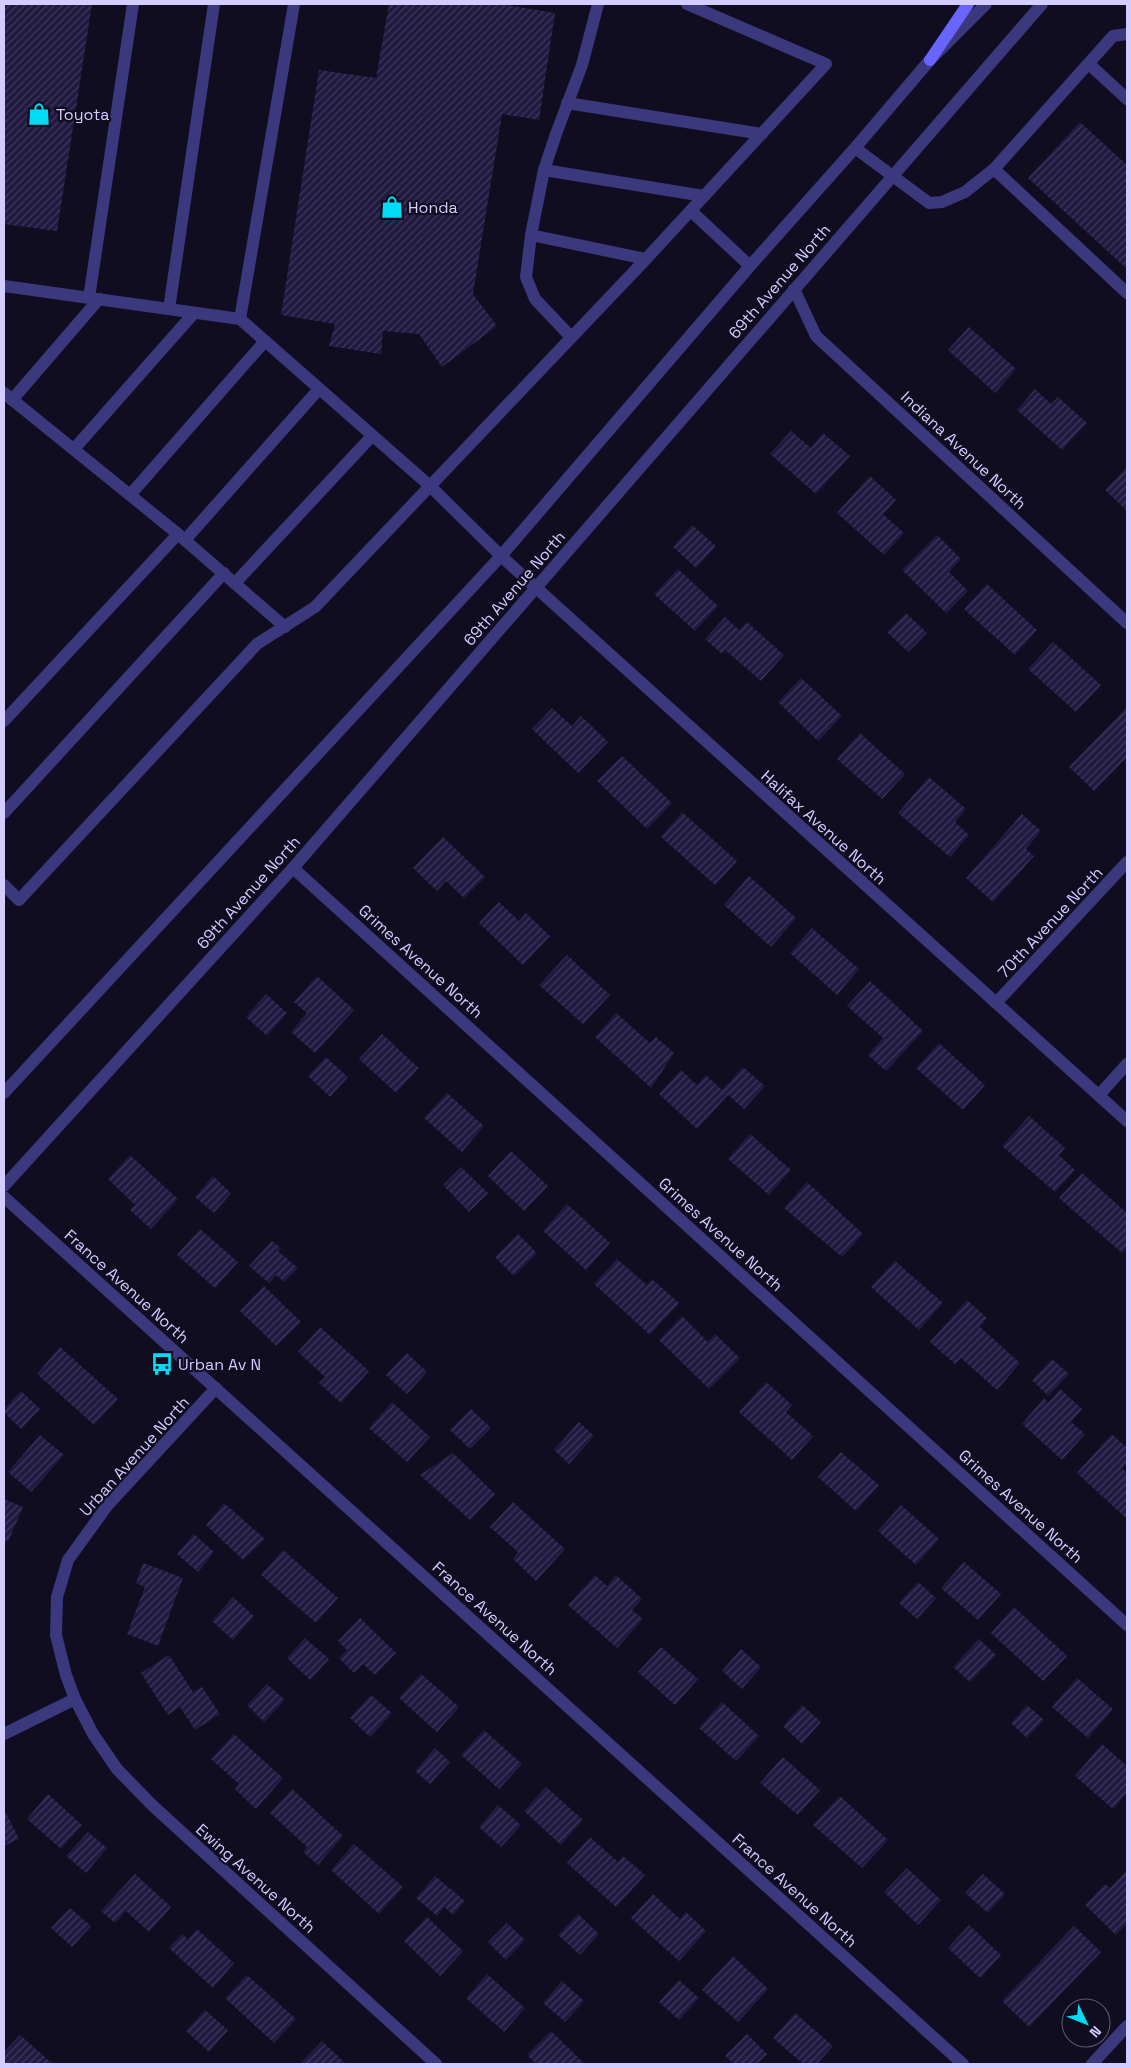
<svg xmlns="http://www.w3.org/2000/svg" width="1131" height="2068" font-family="'Space Grotesk',sans-serif">
<style>
.building{fill:url(#building-hatch)}
.lines{fill:none;stroke-linecap:round;stroke-linejoin:round}
.service{stroke:#3b387e;stroke-width:12}
.minor{stroke:#3b387e;stroke-width:12}
.tertiary{stroke:#3b387e;stroke-width:12}
.secondary{stroke:#6864fe;stroke-width:12}
.labels{text-anchor:middle;stroke-width:4.5;stroke-linejoin:round;paint-order:stroke}
.poi-label{font-size:16px;fill:#d2ccff;stroke:#100d20;text-anchor:start}
.street-label{font-size:16px;fill:#d2ccff;stroke:#100d20}
</style>
<defs>
<pattern id="building-hatch" width="6" height="6" patternUnits="userSpaceOnUse" patternTransform="scale(1.25)"><rect width="6" height="6" fill="#211940"/><path d="M-1 1l2-2M0 6l6-6M5 7l2-2" fill="none" stroke="#40395d"/></pattern>
</defs>
<rect width="100%" height="100%" fill="#100d20"/>
<!-- building -->
<g class="building">
<path d="M4,4H92L57,231L4,224Z"/>
<path d="M389,4H501L555,13L539,120L502,114L473,294L497,326L442,367L419,334L383,331L381,354L329,346L335,324L281,315L319,70L376,78Z"/>
<path d="M1080,122L1127,165V269L1028,178Z"/>
<path d="M969,327L1016,369L995,393L948,350Z"/>
<path d="M1035,389L1051,404L1058,397L1087,423L1062,450L1017,410Z"/>
<path d="M791,431L811,448L823,433L850,456L816,494L770,454Z"/>
<path d="M1126,468L1127,469V511L1105,490Z"/>
<path d="M870,476L896,500L883,514L904,533L884,555L837,513Z"/>
<path d="M692,525L716,546L696,568L673,547Z"/>
<path d="M937,535L961,559L949,572L968,591L946,613L902,570Z"/>
<path d="M678,569L718,606L695,631L654,594Z"/>
<path d="M987,584L1037,630L1015,655L964,609Z"/>
<path d="M906,613L927,633L908,652L887,632Z"/>
<path d="M725,617L739,630L747,622L784,655L761,681L725,650L722,654L705,639Z"/>
<path d="M1053,642L1101,685L1076,712L1028,669Z"/>
<path d="M801,678L842,716L818,741L778,702Z"/>
<path d="M1127,707V757L1094,791L1069,767Z"/>
<path d="M552,708L572,726L581,716L608,742L578,773L532,729Z"/>
<path d="M860,733L905,774L882,799L837,759Z"/>
<path d="M622,756L672,803L647,829L597,781Z"/>
<path d="M929,777L966,809L955,822L969,835L950,857L898,813Z"/>
<path d="M682,812L737,861L715,885L661,837Z"/>
<path d="M1022,814L1041,831L1026,849L1034,856L993,902L966,878Z"/>
<path d="M443,837L485,877L464,898L446,881L437,891L413,868Z"/>
<path d="M749,876L796,918L771,947L724,905Z"/>
<path d="M499,902L519,921L526,913L550,936L523,965L479,923Z"/>
<path d="M812,928L859,969L837,995L790,953Z"/>
<path d="M567,955L610,995L583,1024L539,985Z"/>
<path d="M317,976L354,1010L315,1053L291,1032L307,1013L294,1002Z"/>
<path d="M870,981L923,1031L886,1071L868,1055L883,1038L847,1006Z"/>
<path d="M266,994L287,1013L267,1036L246,1017Z"/>
<path d="M616,1013L650,1043L656,1037L674,1053L651,1088L595,1037Z"/>
<path d="M382,1034L419,1068L396,1093L359,1059Z"/>
<path d="M939,1043L985,1085L963,1110L916,1068Z"/>
<path d="M326,1057L348,1077L330,1097L308,1076Z"/>
<path d="M743,1067L765,1086L744,1109L728,1095L697,1129L659,1094L681,1070L697,1085L706,1075L722,1090Z"/>
<path d="M447,1093L484,1126L462,1152L424,1118Z"/>
<path d="M1029,1116L1065,1148L1059,1155L1075,1170L1055,1192L1002,1146Z"/>
<path d="M750,1134L791,1170L769,1195L728,1159Z"/>
<path d="M511,1151L548,1186L524,1211L488,1176Z"/>
<path d="M130,1155L178,1199L151,1229L130,1210L135,1205L108,1179Z"/>
<path d="M461,1167L488,1193L469,1212L443,1185Z"/>
<path d="M1082,1173L1127,1213V1247L1122,1253L1059,1198Z"/>
<path d="M213,1176L231,1193L214,1213L195,1197Z"/>
<path d="M807,1182L863,1234L842,1257L784,1208Z"/>
<path d="M567,1204L610,1243L586,1270L543,1231Z"/>
<path d="M200,1229L238,1262L215,1288L177,1255Z"/>
<path d="M518,1234L537,1253L514,1276L495,1257Z"/>
<path d="M272,1241L281,1248L278,1251L298,1268L284,1282L276,1275L269,1283L249,1266Z"/>
<path d="M617,1259L647,1285L652,1279L679,1303L650,1335L594,1284Z"/>
<path d="M895,1261L943,1303L919,1330L871,1287Z"/>
<path d="M264,1286L301,1322L276,1346L240,1311Z"/>
<path d="M967,1300L987,1318L980,1327L1020,1363L997,1390L961,1358L955,1364L930,1342Z"/>
<path d="M682,1316L708,1342L715,1334L740,1358L709,1389L659,1340Z"/>
<path d="M320,1327L369,1371L341,1403L319,1383L325,1377L298,1352Z"/>
<path d="M60,1347L118,1399L94,1425L37,1374Z"/>
<path d="M407,1353L427,1372L407,1394L386,1375Z"/>
<path d="M1052,1359L1069,1374L1048,1396L1032,1380Z"/>
<path d="M766,1382L792,1405L786,1412L813,1436L792,1460L739,1412Z"/>
<path d="M1060,1389L1082,1409L1071,1422L1085,1434L1062,1460L1022,1424L1044,1398L1048,1403Z"/>
<path d="M21,1391L40,1409L21,1429L4,1412V1409Z"/>
<path d="M392,1402L430,1437L407,1462L369,1428Z"/>
<path d="M471,1409L491,1428L470,1449L450,1430Z"/>
<path d="M579,1422L594,1436L569,1464L554,1450Z"/>
<path d="M1112,1434L1127,1448V1462L1122,1468L1127,1473V1519L1077,1473Z"/>
<path d="M40,1435L64,1455L31,1492L8,1472Z"/>
<path d="M841,1452L879,1485L856,1511L818,1477Z"/>
<path d="M453,1453L495,1494L470,1520L420,1475Z"/>
<path d="M4,1499L23,1507L8,1542L4,1540Z"/>
<path d="M513,1502L565,1549L536,1581L513,1559L518,1552L490,1527Z"/>
<path d="M224,1503L265,1539L243,1560L206,1525Z"/>
<path d="M901,1505L939,1539L916,1565L878,1531Z"/>
<path d="M194,1534L214,1552L198,1572L177,1554Z"/>
<path d="M283,1550L338,1598L316,1623L261,1575Z"/>
<path d="M964,1562L1001,1594L978,1620L941,1588Z"/>
<path d="M143,1563L183,1578L158,1646L127,1634L145,1587L136,1583Z"/>
<path d="M595,1575L607,1586L616,1575L642,1599L632,1610L643,1619L617,1648L568,1605Z"/>
<path d="M918,1582L936,1598L917,1619L899,1603Z"/>
<path d="M233,1597L254,1616L233,1640L212,1621Z"/>
<path d="M1014,1607L1067,1656L1043,1681L991,1633Z"/>
<path d="M360,1618L396,1653L375,1675L363,1664L354,1673L339,1658L347,1650L338,1641Z"/>
<path d="M305,1638L329,1659L310,1680L287,1658Z"/>
<path d="M979,1639L996,1655L970,1682L953,1667Z"/>
<path d="M661,1647L698,1679L675,1705L638,1672Z"/>
<path d="M741,1649L761,1667L742,1689L722,1671Z"/>
<path d="M169,1655L193,1692L202,1687L220,1714L195,1730L180,1707L168,1715L141,1673Z"/>
<path d="M421,1674L459,1707L437,1732L399,1698Z"/>
<path d="M1077,1678L1113,1709L1088,1738L1052,1707Z"/>
<path d="M267,1684L285,1700L264,1722L247,1705Z"/>
<path d="M371,1695L392,1713L370,1737L350,1718Z"/>
<path d="M722,1702L759,1736L736,1761L699,1728Z"/>
<path d="M802,1705L821,1722L802,1744L783,1726Z"/>
<path d="M1027,1705L1044,1720L1027,1738L1011,1723Z"/>
<path d="M484,1730L522,1764L499,1789L461,1755Z"/>
<path d="M234,1734L283,1778L256,1809L235,1789L239,1784L211,1759Z"/>
<path d="M1102,1744L1127,1766V1793L1113,1809L1075,1776Z"/>
<path d="M435,1748L450,1762L430,1784L415,1771Z"/>
<path d="M783,1757L820,1790L798,1815L760,1783Z"/>
<path d="M546,1787L583,1820L561,1845L524,1811Z"/>
<path d="M292,1789L343,1836L318,1865L303,1852L307,1847L270,1813Z"/>
<path d="M48,1794L82,1825L61,1849L27,1819Z"/>
<path d="M840,1796L888,1840L862,1868L813,1825Z"/>
<path d="M498,1805L521,1825L501,1847L479,1827Z"/>
<path d="M4,1809L19,1839L4,1846Z"/>
<path d="M88,1832L107,1848L86,1873L66,1856Z"/>
<path d="M590,1837L618,1862L623,1856L645,1875L616,1907L567,1863Z"/>
<path d="M354,1844L403,1887L379,1914L331,1870Z"/>
<path d="M907,1868L941,1900L918,1925L884,1892Z"/>
<path d="M1127,1870V1923L1116,1935L1085,1905L1105,1884L1110,1888Z"/>
<path d="M135,1874L171,1907L149,1932L126,1911L115,1923L101,1911Z"/>
<path d="M983,1874L1005,1894L988,1913L965,1893Z"/>
<path d="M435,1876L465,1901L453,1915L444,1907L437,1916L416,1898Z"/>
<path d="M653,1894L680,1919L686,1912L706,1931L679,1961L631,1918Z"/>
<path d="M70,1908L91,1926L72,1947L51,1928Z"/>
<path d="M578,1914L599,1934L580,1955L558,1935Z"/>
<path d="M427,1917L463,1951L440,1976L404,1941Z"/>
<path d="M507,1923L525,1940L506,1960L488,1942Z"/>
<path d="M969,1925L1001,1955L980,1978L948,1948Z"/>
<path d="M1074,1926L1101,1952L1029,2027L1002,2001Z"/>
<path d="M197,1929L234,1963L213,1988L169,1948L182,1934L188,1939Z"/>
<path d="M733,1956L768,1989L738,2022L702,1990Z"/>
<path d="M487,1974L525,2008L504,2032L466,1998Z"/>
<path d="M247,1975L296,2019L274,2043L225,1998Z"/>
<path d="M679,1980L699,1998L679,2020L659,2002Z"/>
<path d="M562,1981L584,2001L565,2022L543,2003Z"/>
<path d="M205,2010L228,2030L209,2052L186,2031Z"/>
<path d="M795,2013L833,2046L817,2064H803L773,2038Z"/>
<path d="M551,2031L585,2064H536L527,2055Z"/>
<path d="M747,2034L767,2054L757,2064H734L725,2056Z"/>
<path d="M20,2035L53,2064H4V2052Z"/>
<path d="M322,2041L346,2064H300Z"/>
</g>
<g class="lines">
<!-- service -->
<g class="service">
<path d="M294,4L240,319L430,486L501,556"/>
<path d="M1089,64L1127,99"/>
<path d="M567,103L762,134"/>
<path d="M855,148L929,203L942,202L965,192L994,169L1113,36L1127,34"/>
<path d="M994,169L1127,293"/>
<path d="M544,170L704,196"/>
<path d="M691,211L750,266"/>
<path d="M531,235L646,259"/>
<path d="M4,286L240,319"/>
<path d="M89,298L133,4"/>
<path d="M169,309L214,4"/>
<path d="M571,337L535,299L526,277L531,235L544,170L556,134L582,65L598,4"/>
<path d="M4,393L178,534L4,721"/>
<path d="M12,400L99,299"/>
<path d="M74,449L194,313"/>
<path d="M130,495L265,341"/>
<path d="M179,535L285,627"/>
<path d="M185,540L319,389"/>
<path d="M235,583L372,436"/>
<path d="M4,813L224,573"/>
<path d="M4,885L19,900L257,644L315,607L646,259L826,64L687,4"/>
<path d="M1099,1095L1127,1064"/>
</g>
<!-- minor -->
<g class="minor">
<path d="M794,289L816,336L1127,623"/>
<path d="M501,556L1127,1121"/>
<path d="M293,868L1127,1625"/>
<path d="M996,1003L1127,862"/>
<path d="M216,1388L107,1506L68,1560L57,1597L56,1635L66,1675L75,1699L93,1734L117,1769L152,1805L436,2064"/>
<path d="M4,1734L75,1699"/>
<path d="M1092,2064L1127,2026"/>
</g>
<!-- tertiary -->
<g class="tertiary">
<path d="M4,1093L501,556L750,266L855,148L930,60L986,4"/>
<path d="M4,1186L293,868L1042,4"/>
<path d="M4,1197L963,2064"/>
</g>
<!-- secondary -->
<path class="secondary" d="M930,60L968,4"/>
</g>
<!-- icons -->
<defs>
<symbol id="shop-bare" viewBox="-9 -9 18 18"><path d="M-5-2.5h2.3a2.7 3.5 0 0 1 5.4 0H5L5.5 6h-11ZM-1.5-2.5h3a1.5 2.3 0 0 0-3 0Z" fill="#02dbf4" stroke="#100d20" stroke-width="2.5" paint-order="stroke"/></symbol>
<symbol id="bus-bare" viewBox="-9 -9 18 18"><path d="M-5-6H5V4H4V6H2V4H-2V6H-4V4H-5ZM-3.5-4V0h7V-4ZM-3.5 1.2v1.5H-2V1.2ZM2 1.2v1.5H3.5V1.2Z" fill="#02dbf4" stroke="#100d20" stroke-width="2.5" paint-order="stroke"/></symbol>
</defs>
<g fill-rule="evenodd">
<use href="#shop-bare" x="23" y="98" width="32" height="32"/>
<use href="#shop-bare" x="376" y="191" width="32" height="32"/>
<use href="#bus-bare" x="146" y="1348" width="32" height="32"/>
</g>
<g class="labels">
<!-- poi labels -->
<g class="poi-label">
<text x="56" y="120">Toyota</text>
<text x="408" y="213">Honda</text>
<text x="178" y="1370">Urban Av N</text>
</g>
<!-- street labels -->
<g class="street-label">
<text transform="translate(779 281) rotate(-49)" y="6">69th Avenue North</text>
<text transform="translate(964 450) rotate(43)" y="6">Indiana Avenue North</text>
<text transform="translate(514 588) rotate(-49)" y="6">69th Avenue North</text>
<text transform="translate(824 827) rotate(42)" y="6">Halifax Avenue North</text>
<text transform="translate(248 892) rotate(-48)" y="6">69th Avenue North</text>
<text transform="translate(1050 922) rotate(-47)" y="6">70th Avenue North</text>
<text transform="translate(421 961) rotate(42)" y="6">Grimes Avenue North</text>
<text transform="translate(721 1234) rotate(42)" y="6">Grimes Avenue North</text>
<text transform="translate(127 1286) rotate(42)" y="6">France Avenue North</text>
<text transform="translate(134 1456) rotate(-48)" y="6">Urban Avenue North</text>
<text transform="translate(1021 1506) rotate(42)" y="6">Grimes Avenue North</text>
<text transform="translate(495 1618) rotate(42)" y="6">France Avenue North</text>
<text transform="translate(256 1878) rotate(42)" y="6">Ewing Avenue North</text>
<text transform="translate(795 1890) rotate(42)" y="6">France Avenue North</text>
</g>
</g>
<!-- border -->
<rect width="1131" height="2068" fill="none" stroke="#d2ccff" stroke-width="10"/>
<!-- north arrow -->
<g transform="translate(1086 2023) rotate(133)"><circle r="24" fill="#100d20" stroke="#5e5979"/>
<path d="M0-4L9 19L0 12L-9 19Z" fill="#02dbf4"/>
<text y="-8" font-size="14" font-weight="bold" text-anchor="middle" fill="#d2ccff">N</text>
</g>
</svg>
